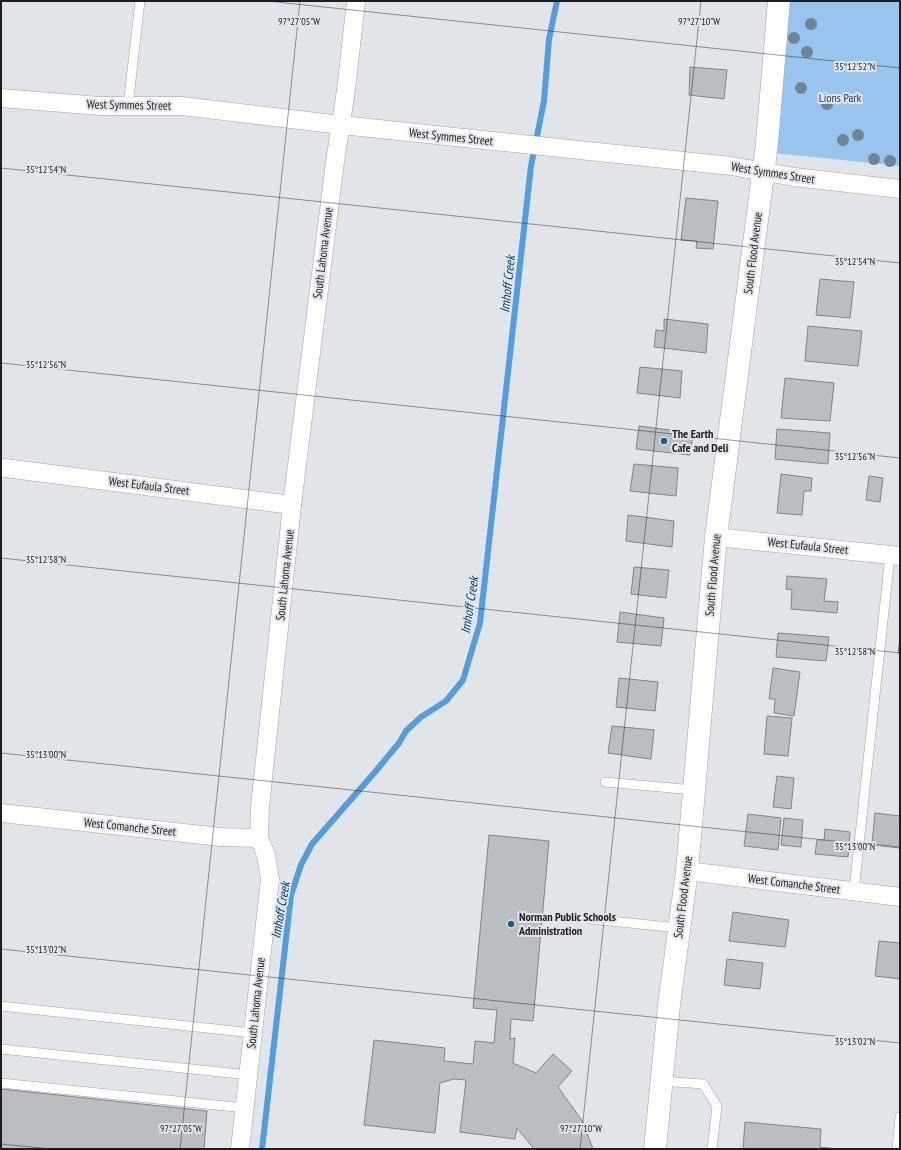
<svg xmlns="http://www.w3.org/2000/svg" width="901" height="1150" font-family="'PT Sans Narrow',sans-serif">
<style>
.green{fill:#99c4ed}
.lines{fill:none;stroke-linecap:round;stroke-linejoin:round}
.stream{stroke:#539cdd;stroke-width:6}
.building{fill:#babec2;stroke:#808487}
.lane-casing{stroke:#9ea2a5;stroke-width:10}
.street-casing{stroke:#9ea2a5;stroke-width:19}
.secondary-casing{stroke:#9ea2a5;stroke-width:23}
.lane{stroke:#fff;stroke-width:9}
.street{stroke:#fff;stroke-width:18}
.secondary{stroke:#fff;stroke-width:22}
.tree{fill:#718495}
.ticks{fill:none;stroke:#1d1e1f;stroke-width:1;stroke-opacity:0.45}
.poi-dot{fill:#1a5d92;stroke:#e1e5e9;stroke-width:1.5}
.labels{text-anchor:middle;stroke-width:4;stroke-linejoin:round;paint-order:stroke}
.park-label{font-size:12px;fill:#163550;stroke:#e1e5e9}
.street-label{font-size:12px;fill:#1d1e1f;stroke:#e1e5e9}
.poi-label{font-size:12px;font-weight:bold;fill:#1d1e1f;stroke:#e1e5e9;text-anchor:start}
.water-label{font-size:13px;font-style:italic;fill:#043e68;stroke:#e1e5e9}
.ticks-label{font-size:10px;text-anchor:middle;fill:#1d1e1f;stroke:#e1e5e9;stroke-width:4;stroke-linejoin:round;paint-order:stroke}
</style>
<rect width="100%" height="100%" fill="#e1e5e9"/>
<!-- green -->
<path class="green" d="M790,1H900V166L774,153Z"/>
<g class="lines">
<!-- stream -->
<path class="stream" d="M262,1149L291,895L301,865L312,844L375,772L399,743L406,731L421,717L446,701L463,680L480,623L531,166L544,101L549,39L557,1"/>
</g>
<!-- building -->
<g class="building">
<path d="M690,67L727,70L724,99L689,95Z"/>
<path d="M686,198L718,201L713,249L696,248L697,241L681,240Z"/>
<path d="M820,279L854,282L850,318L816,315Z"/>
<path d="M664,319L708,324L706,353L654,347L656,330L664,331Z"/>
<path d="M808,326L862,331L858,366L805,361Z"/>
<path d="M640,367L682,371L680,398L637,393Z"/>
<path d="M785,378L834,383L830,421L781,418Z"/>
<path d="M639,426L693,433L690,455L636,449Z"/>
<path d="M777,429L830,433L828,464L775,459Z"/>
<path d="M634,464L678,468L676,496L630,491Z"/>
<path d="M781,474L812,478L811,491H804L802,515L777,513Z"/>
<path d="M869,476L883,478L880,502L866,500Z"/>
<path d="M628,515L674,521L672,547L626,541Z"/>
<path d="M634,567L669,570L666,598L631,594Z"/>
<path d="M787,576L827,579L824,601L838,602L837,613L791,609L792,590L786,589Z"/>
<path d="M620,612L664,618L661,646L617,642Z"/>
<path d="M778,633L829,637L826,661L776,657Z"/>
<path d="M900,638V653H898Z"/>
<path d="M773,668L800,672L794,716L774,713L775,699H769Z"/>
<path d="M619,678L658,682L655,711L616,707Z"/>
<path d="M767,716L792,718L788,756L764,754Z"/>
<path d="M612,726L654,730L651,759L608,753Z"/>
<path d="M777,776L794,778L791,809L773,807Z"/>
<path d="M875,813L900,816V847L872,844Z"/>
<path d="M748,814L781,818L778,850L744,846Z"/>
<path d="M784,818L803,820L801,847L781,845Z"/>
<path d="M825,829L850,832L848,857L815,854L817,840H824Z"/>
<path d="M489,835L549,841L533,1021L511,1019L510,1039L515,1038L513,1063L536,1073L553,1054L572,1071L558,1087L583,1122L593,1149H534L517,1128L515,1139L460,1132L466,1080L454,1079L440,1083L435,1133L364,1125L374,1040L445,1048L444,1061L473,1064L475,1041L494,1043L497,1010L473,1008Z"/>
<path d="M733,912L789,920L785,947L729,941Z"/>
<path d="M879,941L900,943V979L875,976Z"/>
<path d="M727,959L763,963L760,989L724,985Z"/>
<path d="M1,1089L207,1111L204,1149H1Z"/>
<path d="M745,1122L821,1129L820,1147L837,1149H743Z"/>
</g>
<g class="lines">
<defs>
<g id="lane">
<path d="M128,106L140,1"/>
<path d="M605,782L694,790"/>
<path d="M854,891L890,555"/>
<path d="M590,919L679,928"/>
<path d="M1,1006L253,1033"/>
<path d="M1,1049L249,1075"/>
<path d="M661,1081L703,1084L717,1106L712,1149"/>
<path d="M1,1083L245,1108"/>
<path d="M897,1149L900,1117"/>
</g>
<g id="street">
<path d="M1,98L100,106H182L341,125L731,166L794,177L900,189"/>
<path d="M5,468L292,505"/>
<path d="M716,537L900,556"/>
<path d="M1,813L221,837L259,838"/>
<path d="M687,871L900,897"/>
<path d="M240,1149L270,879L266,855L259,838L260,807L292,505L335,162L346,90L356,1"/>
</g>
<path id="secondary" d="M655,1149L669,1005L687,871L716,537L767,143L779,1"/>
</defs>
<!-- lane casing -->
<use href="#lane" class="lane-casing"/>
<!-- street casing -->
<use href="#street" class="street-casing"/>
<!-- secondary casing -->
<use href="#secondary" class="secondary-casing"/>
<!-- lane -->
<use href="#lane" class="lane"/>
<!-- street -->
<use href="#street" class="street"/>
<!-- secondary -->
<use href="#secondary" class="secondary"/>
</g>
<!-- trees -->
<g class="tree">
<circle cx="811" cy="24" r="6"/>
<circle cx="794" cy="38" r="6"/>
<circle cx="807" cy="52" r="6"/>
<circle cx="801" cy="88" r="6"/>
<circle cx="827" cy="104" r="6"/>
<circle cx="858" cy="135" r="6"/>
<circle cx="843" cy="140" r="6"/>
<circle cx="874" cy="159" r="6"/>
<circle cx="890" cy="161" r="6"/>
</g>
<!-- ticks -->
<path class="ticks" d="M267,1L900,68M1,168L900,263M1,363L900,458M1,558L900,653M1,753L900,848M1,949L900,1043M1,1144L52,1149M180,1149L300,1M580,1149L701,1"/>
<!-- markers -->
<g class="poi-dot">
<circle cx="664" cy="441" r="4"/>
<circle cx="511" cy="924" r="4"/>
</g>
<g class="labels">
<!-- park labels -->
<g class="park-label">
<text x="840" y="102">Lions Park</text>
</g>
<!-- street labels -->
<g class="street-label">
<text transform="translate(129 105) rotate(1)" y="4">West Symmes Street</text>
<text transform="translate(451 137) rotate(6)" y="4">West Symmes Street</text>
<text transform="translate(773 173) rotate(9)" y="4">West Symmes Street</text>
<text transform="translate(323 253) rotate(-83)" y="4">South Lahoma Avenue</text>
<text transform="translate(753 253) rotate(-83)" y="4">South Flood Avenue</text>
<text transform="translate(149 486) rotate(7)" y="4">West Eufaula Street</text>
<text transform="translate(808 546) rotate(6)" y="4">West Eufaula Street</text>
<text transform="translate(285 575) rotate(-84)" y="4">South Lahoma Avenue</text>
<text transform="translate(713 575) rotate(-85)" y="4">South Flood Avenue</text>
<text transform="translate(130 827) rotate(6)" y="4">West Comanche Street</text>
<text transform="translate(794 884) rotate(7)" y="4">West Comanche Street</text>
<text transform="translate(683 897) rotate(-83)" y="4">South Flood Avenue</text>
<text transform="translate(256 1003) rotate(-84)" y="4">South Lahoma Avenue</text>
</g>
<!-- poi labels -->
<g class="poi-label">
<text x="672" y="438">The Earth<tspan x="672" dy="14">Cafe and Deli</tspan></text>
<text x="519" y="921">Norman Public Schools<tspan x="519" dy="14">Administration</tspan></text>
</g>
<!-- water labels -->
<g class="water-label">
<text transform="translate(507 284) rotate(-84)" y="5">Imhoff Creek</text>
<text transform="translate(469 605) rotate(-81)" y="5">Imhoff Creek</text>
<text transform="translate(280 910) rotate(-80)" y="5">Imhoff Creek</text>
</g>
</g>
<g class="ticks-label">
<text x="299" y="25">97°27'05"W</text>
<text x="699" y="25">97°27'10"W</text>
<text x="855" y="70">35°12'52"N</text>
<text x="46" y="173">35°12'54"N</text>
<text x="855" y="265">35°12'54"N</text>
<text x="46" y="368">35°12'56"N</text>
<text x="855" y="460">35°12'56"N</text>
<text x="46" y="563">35°12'58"N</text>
<text x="855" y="655">35°12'58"N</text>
<text x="46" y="758">35°13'00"N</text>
<text x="855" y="850">35°13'00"N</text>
<text x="46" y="953">35°13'02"N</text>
<text x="855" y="1045">35°13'02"N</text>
<text x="181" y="1132">97°27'05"W</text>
<text x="581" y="1132">97°27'10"W</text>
</g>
<!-- border -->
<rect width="901" height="1150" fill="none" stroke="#1d1e1f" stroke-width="4"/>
</svg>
